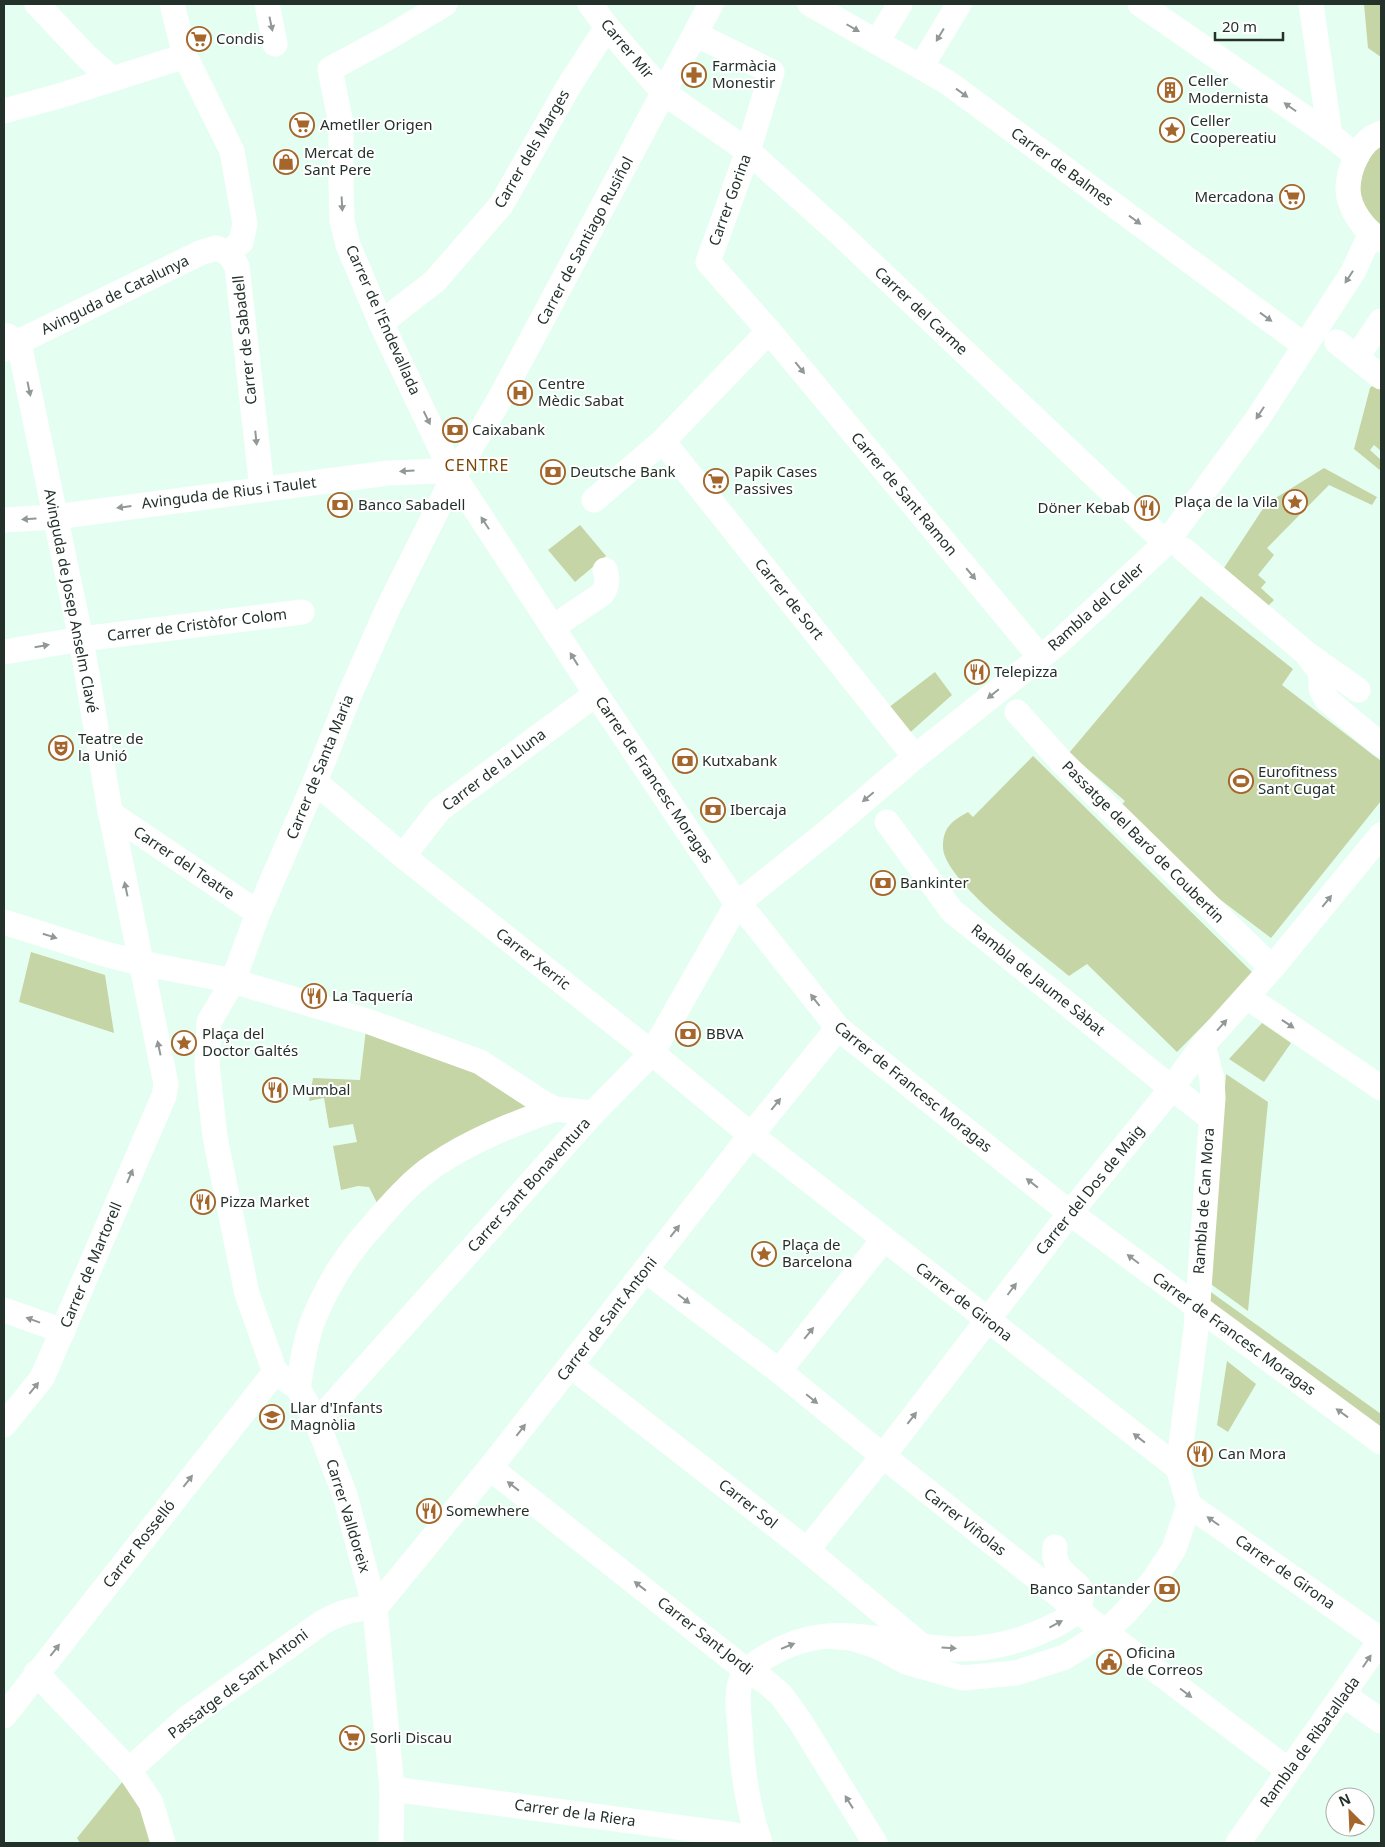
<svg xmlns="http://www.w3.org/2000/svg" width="1385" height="1847" font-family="'Noto Sans',sans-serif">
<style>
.green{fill:#c6d5a5}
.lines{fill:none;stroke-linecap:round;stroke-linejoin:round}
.minor{stroke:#fff;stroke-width:25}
.oneway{fill:#929895}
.labels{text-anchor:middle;stroke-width:4;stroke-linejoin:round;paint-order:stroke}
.poi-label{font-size:15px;fill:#24312b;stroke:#fff;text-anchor:start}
.street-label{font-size:15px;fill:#24312b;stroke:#fff}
.neighbourhood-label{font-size:16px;letter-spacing:1px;fill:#7b4508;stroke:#fff}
</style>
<rect width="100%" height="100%" fill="#e4fff1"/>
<!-- green -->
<g class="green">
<path d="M1364,4H1381V57L1368,48Z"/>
<path d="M1381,142V225C1358,208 1361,197 1359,171Z"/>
<path d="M1378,380L1381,383V451L1374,445L1370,450L1381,460V471L1354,449L1370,388Z"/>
<path d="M1324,468L1377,497L1372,505L1329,485L1267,548L1274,555L1258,575L1266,582L1261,588L1274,600L1268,606L1224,568L1266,504Z"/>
<path d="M580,525L606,556L575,582L548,550Z"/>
<path d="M1201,596L1293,669L1282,685L1381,761V801L1271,938L1160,854L1118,809L1125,801L1069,753Z"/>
<path d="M935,672L952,695L906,736L884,711Z"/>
<path d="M1033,756L1254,974L1177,1052L1087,964L1069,976C1042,953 943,881 943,847C943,827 952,821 968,812L973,817Z"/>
<path d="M31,952L105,975L114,1033L19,1002Z"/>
<path d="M367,1021L543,1103L519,1122L383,1215L369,1187L358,1186L341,1190L333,1146L357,1142L353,1124L329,1128L324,1098L309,1101L313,1078L360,1080Z"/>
<path d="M1262,1023L1291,1043L1264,1082L1229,1059Z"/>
<path d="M1226,1074L1268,1102L1248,1311L1208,1282Z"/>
<path d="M1208,1290L1381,1414V1442L1210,1317Z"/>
<path d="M1227,1361L1256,1384L1228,1432L1217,1425Z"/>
<path d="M127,1776L156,1843H80L77,1838Z"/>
</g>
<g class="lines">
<!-- minor -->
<g class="minor">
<path d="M37,4L87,57L112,79"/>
<path d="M172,4L185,56L232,151L245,224L241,242L228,253"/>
<path d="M267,4L275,44"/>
<path d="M445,4L384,40L330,69L341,124V180L342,221L348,245L381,323L454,476L596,694L737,904L750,917L838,1028L1070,1213L1381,1442"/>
<path d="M590,4L607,27L664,93L748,151L837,231L1166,543"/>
<path d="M810,4L947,82L1304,345"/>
<path d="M1140,4L1330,135L1357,156"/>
<path d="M1311,4L1330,135"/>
<path d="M877,42L900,4"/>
<path d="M921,67L959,4"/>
<path d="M4,111L59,96L185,56"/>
<path d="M1381,133C1360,140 1348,169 1348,190C1349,210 1365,231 1381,240"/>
<path d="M381,323L435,281L501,205L570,84L607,27"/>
<path d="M769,331L1040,657"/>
<path d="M4,336H8L20,348L81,639L109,805L166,1084L164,1096L42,1378L4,1425"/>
<path d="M1337,342L1381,377"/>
<path d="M1363,348L1381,321"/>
<path d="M4,349L200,253L216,248L228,253L237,266L262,489"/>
<path d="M663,441L915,757"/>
<path d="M594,500L663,441L769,331L708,262L748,151L772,72L695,34"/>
<path d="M4,520L55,517L388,473L441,471L454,476"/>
<path d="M1184,550L1306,653L1321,673V689L1327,700L1381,745"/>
<path d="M553,627L602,594C608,586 608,579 605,570"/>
<path d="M4,652L81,639L302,612"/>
<path d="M1310,656L1358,690"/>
<path d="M1017,712L1062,762L1272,968"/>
<path d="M315,782L403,856L652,1053L751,1135L1178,1468"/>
<path d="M110,813L258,913"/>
<path d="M887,822L952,911L1159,1078L1211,1118"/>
<path d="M403,856L439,810L596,694"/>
<path d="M4,922L105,954L141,963L233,981L367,1021L480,1062L543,1103L555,1109L593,1113"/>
<path d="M1247,997L1381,1088"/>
<path d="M645,1270L779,1371L883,1456L1105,1632L1288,1770"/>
<path d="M4,1310L63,1331"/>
<path d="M571,1366L807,1550L921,1645"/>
<path d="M779,1371L884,1239"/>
<path d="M298,1388C302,1365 305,1340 314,1318C325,1292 340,1265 358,1243C365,1234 373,1226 380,1217C397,1198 414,1179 435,1165C472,1140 513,1124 555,1109"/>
<path d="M317,1422L593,1113L652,1053L737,904L827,832L915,757L1057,644L1166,543L1258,418L1353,272L1371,233"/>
<path d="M490,1468L747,1671L765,1681L781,1695L800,1721L875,1843"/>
<path d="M1189,1505L1381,1640L1238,1843"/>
<path d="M807,1550L883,1456L1070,1213L1172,1088L1203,1045L1272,968L1381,835"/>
<path d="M827,1636L851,1638L877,1646L906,1662L962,1678L1016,1673L1065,1657L1105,1632L1126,1612L1153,1581L1174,1549L1189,1505L1178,1468L1196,1329L1213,1098L1212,1079L1203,1045"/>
<path d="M36,1673L129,1770"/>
<path d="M1344,1695L1381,1721"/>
<path d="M4,1716L275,1372"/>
<path d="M392,1789L758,1838"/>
<path d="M163,1843L151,1803L129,1770L187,1718L323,1622C340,1613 355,1607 375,1608L490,1468L751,1135L838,1028"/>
<path d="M391,1843L392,1789L375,1608L345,1495L317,1422L298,1388L275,1372L247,1294L215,1137L207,1065L209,1022L233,981L258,913L315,782L349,696L389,606L454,476L498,402L711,4"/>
<path d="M760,1843C747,1806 742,1768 740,1729C739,1714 736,1698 740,1683C744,1670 758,1661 769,1655C833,1617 887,1646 953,1649C985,1650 1016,1643 1045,1630C1058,1624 1074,1617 1080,1603C1091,1579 1050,1580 1055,1547"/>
</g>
</g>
<!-- one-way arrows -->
<defs><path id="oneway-solid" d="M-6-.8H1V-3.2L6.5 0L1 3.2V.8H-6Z" transform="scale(1.25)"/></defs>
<g class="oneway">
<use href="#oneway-solid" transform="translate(271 24) rotate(78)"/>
<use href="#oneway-solid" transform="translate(853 28) rotate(30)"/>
<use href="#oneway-solid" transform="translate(940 35) rotate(121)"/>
<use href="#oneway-solid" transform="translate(962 93) rotate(36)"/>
<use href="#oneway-solid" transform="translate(1290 107) rotate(-145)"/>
<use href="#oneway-solid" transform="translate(342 204) rotate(87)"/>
<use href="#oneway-solid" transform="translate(1135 220) rotate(36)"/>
<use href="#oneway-solid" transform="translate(1349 277) rotate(123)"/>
<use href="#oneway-solid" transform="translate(1266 317) rotate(36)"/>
<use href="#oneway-solid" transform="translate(800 368) rotate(51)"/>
<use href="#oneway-solid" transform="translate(29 389) rotate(78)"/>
<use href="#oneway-solid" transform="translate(1260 413) rotate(123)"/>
<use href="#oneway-solid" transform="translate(427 418) rotate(64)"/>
<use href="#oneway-solid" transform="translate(256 438) rotate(84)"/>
<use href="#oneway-solid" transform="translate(407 471) rotate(177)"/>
<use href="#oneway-solid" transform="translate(124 507) rotate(173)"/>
<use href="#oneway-solid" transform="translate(29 519) rotate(176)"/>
<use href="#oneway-solid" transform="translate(485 523) rotate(-123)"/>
<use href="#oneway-solid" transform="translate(971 574) rotate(50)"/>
<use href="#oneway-solid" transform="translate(42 646) rotate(-10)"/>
<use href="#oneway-solid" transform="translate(574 659) rotate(-122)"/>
<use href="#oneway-solid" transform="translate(993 694) rotate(141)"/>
<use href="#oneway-solid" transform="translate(868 797) rotate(140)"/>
<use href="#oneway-solid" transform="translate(126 889) rotate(-102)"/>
<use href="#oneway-solid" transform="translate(1327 901) rotate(-51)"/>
<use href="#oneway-solid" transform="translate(50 936) rotate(17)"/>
<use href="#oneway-solid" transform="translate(815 1000) rotate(-128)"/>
<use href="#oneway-solid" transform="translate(1288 1024) rotate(34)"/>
<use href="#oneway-solid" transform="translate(1222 1025) rotate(-48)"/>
<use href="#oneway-solid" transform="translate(159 1048) rotate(-102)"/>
<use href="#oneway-solid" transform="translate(776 1104) rotate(-51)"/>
<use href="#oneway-solid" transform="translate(130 1176) rotate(-67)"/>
<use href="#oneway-solid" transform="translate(1032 1183) rotate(-142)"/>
<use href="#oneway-solid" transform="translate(675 1231) rotate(-52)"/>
<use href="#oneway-solid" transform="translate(1133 1259) rotate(-143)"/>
<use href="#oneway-solid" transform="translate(1012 1289) rotate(-53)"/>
<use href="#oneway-solid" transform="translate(684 1299) rotate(37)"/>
<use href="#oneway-solid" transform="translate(33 1320) rotate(-160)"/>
<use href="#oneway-solid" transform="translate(809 1333) rotate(-51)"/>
<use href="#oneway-solid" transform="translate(34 1388) rotate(-51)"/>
<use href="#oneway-solid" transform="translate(812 1399) rotate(39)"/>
<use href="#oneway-solid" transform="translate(1342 1413) rotate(-144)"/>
<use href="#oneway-solid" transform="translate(912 1418) rotate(-52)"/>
<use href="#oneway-solid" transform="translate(521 1430) rotate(-52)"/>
<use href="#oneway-solid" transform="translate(1139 1438) rotate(-142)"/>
<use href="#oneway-solid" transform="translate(188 1481) rotate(-52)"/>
<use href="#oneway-solid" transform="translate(513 1486) rotate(-142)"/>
<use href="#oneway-solid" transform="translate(1213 1521) rotate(-145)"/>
<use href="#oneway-solid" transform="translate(640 1586) rotate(-142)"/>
<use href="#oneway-solid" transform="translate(1056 1624) rotate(-28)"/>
<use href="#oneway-solid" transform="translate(788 1646) rotate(-22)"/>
<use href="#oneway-solid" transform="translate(949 1648) rotate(4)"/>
<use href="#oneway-solid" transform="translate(55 1650) rotate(-52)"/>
<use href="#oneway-solid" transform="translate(1367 1661) rotate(-56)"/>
<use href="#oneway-solid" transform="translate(1186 1693) rotate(37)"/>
<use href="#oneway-solid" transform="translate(849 1802) rotate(-122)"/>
</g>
<!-- icons -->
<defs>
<symbol id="supermarket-ring" viewBox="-11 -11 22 22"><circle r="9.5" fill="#fff" stroke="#a4662b" stroke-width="1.5"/><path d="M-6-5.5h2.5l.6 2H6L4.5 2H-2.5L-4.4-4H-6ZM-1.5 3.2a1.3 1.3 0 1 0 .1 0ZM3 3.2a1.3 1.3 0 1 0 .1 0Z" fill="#a4662b"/></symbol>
<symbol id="pharmacy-ring" viewBox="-11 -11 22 22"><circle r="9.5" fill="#fff" stroke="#a4662b" stroke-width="1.5"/><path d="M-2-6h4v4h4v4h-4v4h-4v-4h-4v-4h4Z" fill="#a4662b"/></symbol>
<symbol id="building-ring" viewBox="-11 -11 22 22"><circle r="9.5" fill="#fff" stroke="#a4662b" stroke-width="1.5"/><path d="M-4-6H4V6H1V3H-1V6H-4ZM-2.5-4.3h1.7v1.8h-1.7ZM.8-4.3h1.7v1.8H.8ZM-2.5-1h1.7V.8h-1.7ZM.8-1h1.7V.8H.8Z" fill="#a4662b"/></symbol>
<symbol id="sight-ring" viewBox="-11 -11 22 22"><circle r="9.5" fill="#fff" stroke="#a4662b" stroke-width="1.5"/><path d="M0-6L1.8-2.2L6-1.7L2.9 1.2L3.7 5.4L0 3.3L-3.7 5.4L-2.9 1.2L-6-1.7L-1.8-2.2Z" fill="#a4662b"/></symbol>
<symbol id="shop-ring" viewBox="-11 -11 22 22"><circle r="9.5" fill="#fff" stroke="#a4662b" stroke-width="1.5"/><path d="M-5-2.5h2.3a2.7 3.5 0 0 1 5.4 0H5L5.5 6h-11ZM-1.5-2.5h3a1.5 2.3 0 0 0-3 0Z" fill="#a4662b"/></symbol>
<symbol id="hospital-ring" viewBox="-11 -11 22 22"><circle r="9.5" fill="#fff" stroke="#a4662b" stroke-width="1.5"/><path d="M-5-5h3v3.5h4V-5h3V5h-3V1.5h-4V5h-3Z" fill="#a4662b"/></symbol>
<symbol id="bank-ring" viewBox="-11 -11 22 22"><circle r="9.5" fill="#fff" stroke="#a4662b" stroke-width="1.5"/><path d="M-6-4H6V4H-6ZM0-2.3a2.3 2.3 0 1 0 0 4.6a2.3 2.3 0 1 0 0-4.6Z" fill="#a4662b"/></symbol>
<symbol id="restaurant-ring" viewBox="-11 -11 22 22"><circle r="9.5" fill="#fff" stroke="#a4662b" stroke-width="1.5"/><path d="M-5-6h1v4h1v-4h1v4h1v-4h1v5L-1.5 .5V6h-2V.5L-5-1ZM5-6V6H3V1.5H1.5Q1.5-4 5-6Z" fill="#a4662b"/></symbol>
<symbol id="theatre-ring" viewBox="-11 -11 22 22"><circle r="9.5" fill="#fff" stroke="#a4662b" stroke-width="1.5"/><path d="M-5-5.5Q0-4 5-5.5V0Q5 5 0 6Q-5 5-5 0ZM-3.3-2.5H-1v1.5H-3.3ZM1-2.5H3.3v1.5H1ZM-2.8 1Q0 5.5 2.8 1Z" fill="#a4662b"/></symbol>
<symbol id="stadium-ring" viewBox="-11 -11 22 22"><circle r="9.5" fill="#fff" stroke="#a4662b" stroke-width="1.5"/><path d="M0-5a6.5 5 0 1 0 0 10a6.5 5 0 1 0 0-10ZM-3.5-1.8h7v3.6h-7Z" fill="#a4662b"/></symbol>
<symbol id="school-ring" viewBox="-11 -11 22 22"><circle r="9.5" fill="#fff" stroke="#a4662b" stroke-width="1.5"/><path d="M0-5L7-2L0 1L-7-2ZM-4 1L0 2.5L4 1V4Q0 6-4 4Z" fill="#a4662b"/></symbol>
<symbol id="civic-ring" viewBox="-11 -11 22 22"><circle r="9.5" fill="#fff" stroke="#a4662b" stroke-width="1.5"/><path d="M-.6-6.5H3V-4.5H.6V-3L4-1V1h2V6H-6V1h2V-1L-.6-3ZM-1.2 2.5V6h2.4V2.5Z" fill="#a4662b"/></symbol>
</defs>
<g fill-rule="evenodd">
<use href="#supermarket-ring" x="185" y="25" width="28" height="28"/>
<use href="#pharmacy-ring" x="680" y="61" width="28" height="28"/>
<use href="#building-ring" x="1156" y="76" width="28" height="28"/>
<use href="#supermarket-ring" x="288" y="111" width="28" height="28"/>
<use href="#sight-ring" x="1158" y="116" width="28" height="28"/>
<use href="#shop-ring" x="272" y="148" width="28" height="28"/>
<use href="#supermarket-ring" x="1278" y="183" width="28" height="28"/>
<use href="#hospital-ring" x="506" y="379" width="28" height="28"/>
<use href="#bank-ring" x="441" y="416" width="28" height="28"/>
<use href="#bank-ring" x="539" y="458" width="28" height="28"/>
<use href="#supermarket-ring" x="702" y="467" width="28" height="28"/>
<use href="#sight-ring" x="1281" y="488" width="28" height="28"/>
<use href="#bank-ring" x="326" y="491" width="28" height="28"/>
<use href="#restaurant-ring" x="1133" y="494" width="28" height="28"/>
<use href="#restaurant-ring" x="963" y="658" width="28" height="28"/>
<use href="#theatre-ring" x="47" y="734" width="28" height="28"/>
<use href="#bank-ring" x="671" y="747" width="28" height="28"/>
<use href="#stadium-ring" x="1227" y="767" width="28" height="28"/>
<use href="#bank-ring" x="699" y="796" width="28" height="28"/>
<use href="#bank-ring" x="869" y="869" width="28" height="28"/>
<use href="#restaurant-ring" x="300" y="982" width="28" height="28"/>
<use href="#bank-ring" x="674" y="1020" width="28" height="28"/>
<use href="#sight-ring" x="170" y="1029" width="28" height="28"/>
<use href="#restaurant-ring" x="261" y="1076" width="28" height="28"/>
<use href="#restaurant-ring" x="189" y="1188" width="28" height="28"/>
<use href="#sight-ring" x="750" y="1240" width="28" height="28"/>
<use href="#school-ring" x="258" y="1403" width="28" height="28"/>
<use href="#restaurant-ring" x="1186" y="1440" width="28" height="28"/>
<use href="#restaurant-ring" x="415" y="1497" width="28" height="28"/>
<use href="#bank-ring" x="1153" y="1575" width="28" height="28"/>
<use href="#civic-ring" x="1095" y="1648" width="28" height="28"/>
<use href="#supermarket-ring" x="338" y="1724" width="28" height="28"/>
</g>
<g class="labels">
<!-- poi labels -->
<g class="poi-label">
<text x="216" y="44">Condis</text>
<text x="712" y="71">Farmàcia<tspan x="712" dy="17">Monestir</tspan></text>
<text x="1188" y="86">Celler<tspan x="1188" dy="17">Modernista</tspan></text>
<text x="1190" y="126">Celler<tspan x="1190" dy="17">Coopereatiu</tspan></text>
<text x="320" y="130">Ametller Origen</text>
<text x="304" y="158">Mercat de<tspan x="304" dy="17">Sant Pere</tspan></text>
<text x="1274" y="202" text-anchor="end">Mercadona</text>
<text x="538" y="389">Centre<tspan x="538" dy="17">Mèdic Sabat</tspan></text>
<text x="472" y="435">Caixabank</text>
<text x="570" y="477">Deutsche Bank</text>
<text x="734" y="477">Papik Cases<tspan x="734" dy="17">Passives</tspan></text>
<text x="1278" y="507" text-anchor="end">Plaça de la Vila</text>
<text x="358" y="510">Banco Sabadell</text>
<text x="1130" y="513" text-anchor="end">Döner Kebab</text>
<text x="994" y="677">Telepizza</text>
<text x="78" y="744">Teatre de<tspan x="78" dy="17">la Unió</tspan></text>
<text x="702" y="766">Kutxabank</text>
<text x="1258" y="777">Eurofitness<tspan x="1258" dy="17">Sant Cugat</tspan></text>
<text x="730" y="815">Ibercaja</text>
<text x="900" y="888">Bankinter</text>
<text x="332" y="1001">La Taquería</text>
<text x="202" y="1039">Plaça del<tspan x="202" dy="17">Doctor Galtés</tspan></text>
<text x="706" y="1039">BBVA</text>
<text x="292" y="1095">Mumbal</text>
<text x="220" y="1207">Pizza Market</text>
<text x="782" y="1250">Plaça de<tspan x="782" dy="17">Barcelona</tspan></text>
<text x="290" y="1413">Llar d'Infants<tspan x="290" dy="17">Magnòlia</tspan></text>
<text x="1218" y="1459">Can Mora</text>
<text x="446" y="1516">Somewhere</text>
<text x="1150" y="1594" text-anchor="end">Banco Santander</text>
<text x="1126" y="1658">Oficina<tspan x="1126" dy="17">de Correos</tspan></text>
<text x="370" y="1743">Sorli Discau</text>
</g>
<!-- street labels -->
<g class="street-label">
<text transform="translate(627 49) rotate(50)" y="5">Carrer Mir</text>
<text transform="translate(532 149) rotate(-60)" y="5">Carrer dels Marges</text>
<text transform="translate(1062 167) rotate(36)" y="5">Carrer de Balmes</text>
<text transform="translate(730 200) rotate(-70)" y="5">Carrer Gorina</text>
<text transform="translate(585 241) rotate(-62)" y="5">Carrer de Santiago Rusiñol</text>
<text transform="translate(115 295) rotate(-26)" y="5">Avinguda de Catalunya</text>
<text transform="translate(921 311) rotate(43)" y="5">Carrer del Carme</text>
<text transform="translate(383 320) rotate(66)" y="5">Carrer de l'Endevallada</text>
<text transform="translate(245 340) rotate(-96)" y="5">Carrer de Sabadell</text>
<text transform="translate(229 493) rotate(-7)" y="5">Avinguda de Rius i Taulet</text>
<text transform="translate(904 494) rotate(50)" y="5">Carrer de Sant Ramon</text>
<text transform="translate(789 599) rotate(51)" y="5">Carrer de Sort</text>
<text transform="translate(71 601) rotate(79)" y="5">Avinguda de Josep Anselm Clavé</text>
<text transform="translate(1096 607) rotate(-42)" y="5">Rambla del Celler</text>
<text transform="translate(197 625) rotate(-7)" y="5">Carrer de Cristòfor Colom</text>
<text transform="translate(320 767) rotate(-68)" y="5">Carrer de Santa Maria</text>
<text transform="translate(494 770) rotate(-37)" y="5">Carrer de la Lluna</text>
<text transform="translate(654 780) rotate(56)" y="5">Carrer de Francesc Moragas</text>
<text transform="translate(1143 842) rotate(45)" y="5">Passatge del Baró de Coubertin</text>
<text transform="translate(184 863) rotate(34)" y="5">Carrer del Teatre</text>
<text transform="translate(533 959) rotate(38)" y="5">Carrer Xerric</text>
<text transform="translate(1038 980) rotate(39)" y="5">Rambla de Jaume Sàbat</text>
<text transform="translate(913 1087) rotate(39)" y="5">Carrer de Francesc Moragas</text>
<text transform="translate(529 1185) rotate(-48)" y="5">Carrer Sant Bonaventura</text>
<text transform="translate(1090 1190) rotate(-51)" y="5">Carrer del Dos de Maig</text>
<text transform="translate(1204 1201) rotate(-86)" y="5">Rambla de Can Mora</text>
<text transform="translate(91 1265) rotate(-67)" y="5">Carrer de Martorell</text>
<text transform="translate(964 1302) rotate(38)" y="5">Carrer de Girona</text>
<text transform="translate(607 1319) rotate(-52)" y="5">Carrer de Sant Antoni</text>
<text transform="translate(1234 1334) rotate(36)" y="5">Carrer de Francesc Moragas</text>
<text transform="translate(748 1504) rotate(38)" y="5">Carrer Sol</text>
<text transform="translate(348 1516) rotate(73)" y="5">Carrer Valldoreix</text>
<text transform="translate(965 1522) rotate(38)" y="5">Carrer Viñolas</text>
<text transform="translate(139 1544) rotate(-52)" y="5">Carrer Rosselló</text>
<text transform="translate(1285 1572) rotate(35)" y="5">Carrer de Girona</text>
<text transform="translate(705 1636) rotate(38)" y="5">Carrer Sant Jordi</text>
<text transform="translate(238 1684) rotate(-37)" y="5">Passatge de Sant Antoni</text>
<text transform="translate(1310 1742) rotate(-54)" y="5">Rambla de Ribatallada</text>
<text transform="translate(575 1813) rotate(8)" y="5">Carrer de la Riera</text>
</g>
<!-- neighbourhood labels -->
<g class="neighbourhood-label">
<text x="477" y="471">CENTRE</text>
</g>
</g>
<!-- border -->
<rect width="1385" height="1847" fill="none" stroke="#24312b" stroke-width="10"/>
<!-- north arrow -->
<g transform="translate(1350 1812) rotate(336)"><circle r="24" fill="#ffffff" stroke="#a7adaa"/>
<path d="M0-4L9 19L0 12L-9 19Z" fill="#a4662b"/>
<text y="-8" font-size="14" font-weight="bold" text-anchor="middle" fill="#24312b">N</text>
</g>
<!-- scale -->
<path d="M1215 32v8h68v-8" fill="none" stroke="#24312b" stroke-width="2.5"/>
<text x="1222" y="32" font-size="15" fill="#24312b" stroke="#ffffff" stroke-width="4" paint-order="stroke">20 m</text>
</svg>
